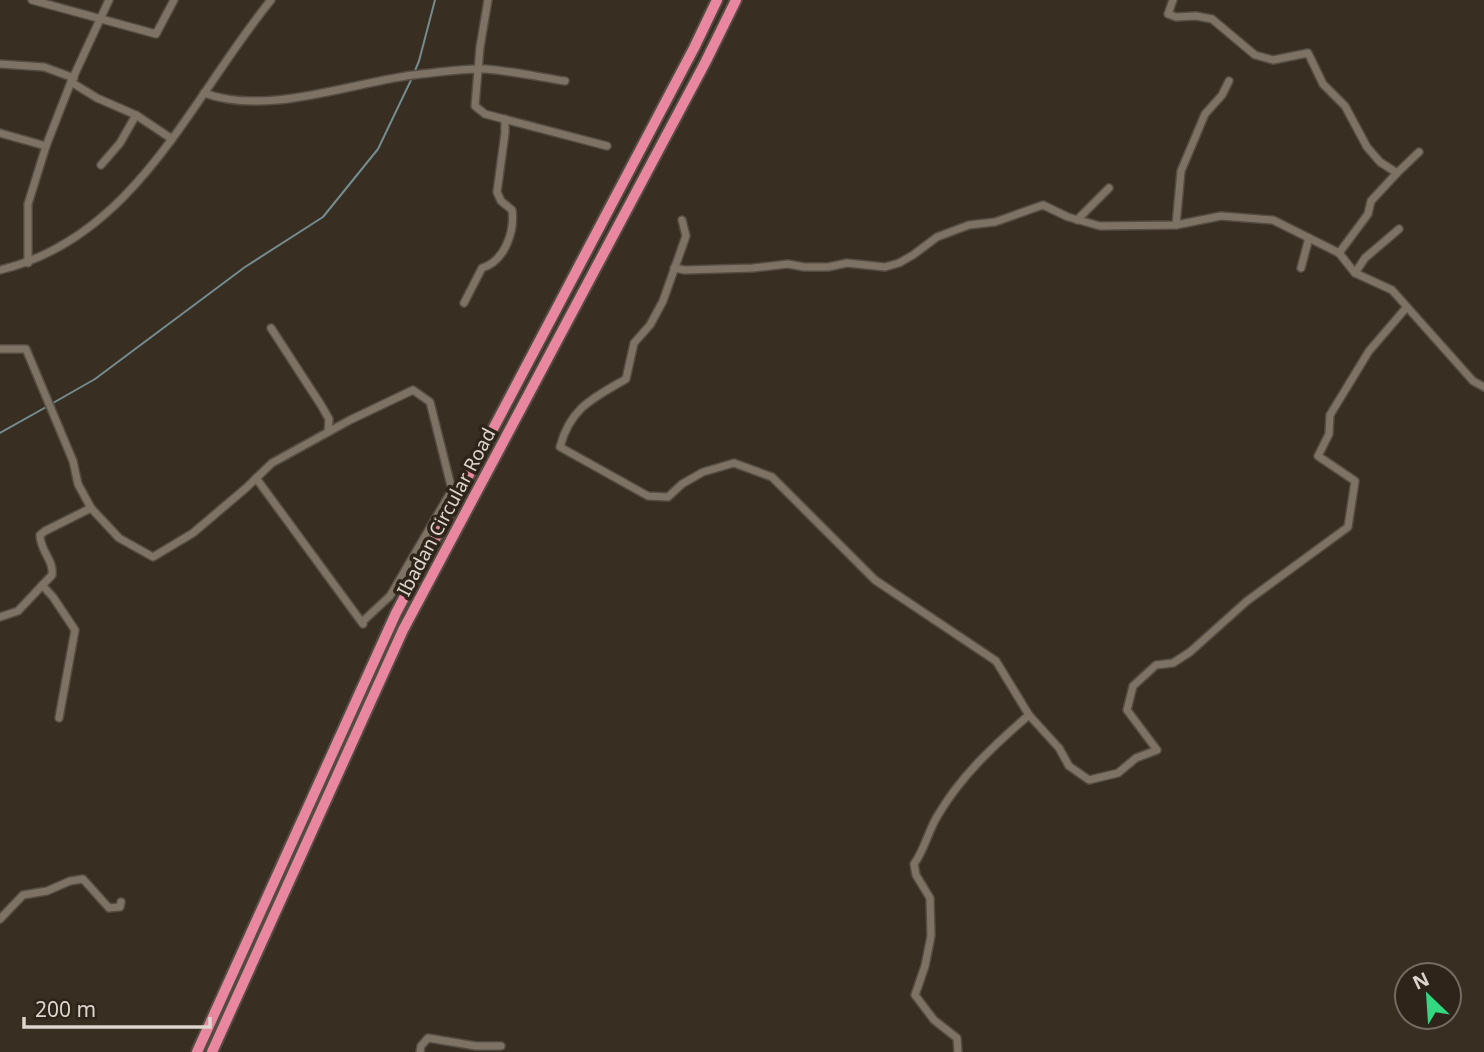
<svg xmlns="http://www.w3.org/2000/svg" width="1484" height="1052" font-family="'Noto Sans',sans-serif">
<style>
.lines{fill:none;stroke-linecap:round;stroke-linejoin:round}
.stream{stroke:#748c90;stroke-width:2}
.minor-casing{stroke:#544c42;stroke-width:10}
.highway-casing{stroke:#544c42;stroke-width:14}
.minor{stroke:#7e7264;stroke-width:7}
.highway{stroke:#e987a1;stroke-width:10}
.labels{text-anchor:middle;stroke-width:7;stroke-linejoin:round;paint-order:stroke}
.street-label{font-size:19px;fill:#ddd6ce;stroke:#2e2419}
</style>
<rect width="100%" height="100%" fill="#382e22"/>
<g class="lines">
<!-- stream -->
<g class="stream">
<path d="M414,73L419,61L435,0"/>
<path d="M53,403L95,379L245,267L323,217L378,149L412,78"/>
<path d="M0,433L48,406"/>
</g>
<defs>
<g id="minor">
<path d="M32,0L156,34L174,0"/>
<path d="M488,0L480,47L475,106L485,114L607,146"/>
<path d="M1173,0L1168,14L1176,17L1196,16L1212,19L1255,55L1273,60L1308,53L1323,84L1345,106L1367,147L1380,162L1397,173L1371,201L1368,214L1339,253"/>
<path d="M0,64L44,67L74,78"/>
<path d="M71,82L97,98L136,115L172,139"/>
<path d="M204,93C269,117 354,81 421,74C442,72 465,68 485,69C512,71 539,77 565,81"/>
<path d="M0,133L46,146"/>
<path d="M101,165L120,143L136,115"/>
<path d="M1397,173L1419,152"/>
<path d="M682,220L686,236L663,301L650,325L634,343L626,379C593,398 570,408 560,447L648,496L668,497L682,484L703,472L734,463L772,477L875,580L996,661L1029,715L1059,748L1069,766L1089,780L1118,773L1136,758L1157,750L1127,710L1133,686L1156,665L1173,663L1190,652L1247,601L1348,527L1355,481L1318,456L1329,434L1330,415L1369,351L1406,308"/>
<path d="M1077,220L1109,188"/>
<path d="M1176,225L1181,171L1205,114L1222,95L1229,81"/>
<path d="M28,263V204L46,146L71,82L109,0"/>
<path d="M674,268L685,270L753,268L788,264L804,267H828L847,263L885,267L899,263L913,255L937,237L969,225L995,222L1043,205L1068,217L1100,226L1176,225L1221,216L1273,220L1339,253L1355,273L1392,290L1473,381L1484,387"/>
<path d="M1301,268L1309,238"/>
<path d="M0,270C135,238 191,98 271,0"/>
<path d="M1355,273L1365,258L1399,229"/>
<path d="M464,303L482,268C505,261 515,231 512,210L501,201L497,192L505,133V119"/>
<path d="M271,328L321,405L329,419L328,432"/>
<path d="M0,349H26L73,461L78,484L91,508"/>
<path d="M256,478L363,624"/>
<path d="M42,585L53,597L75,630L59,718"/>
<path d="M0,617L18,611L52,575C54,560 40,551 40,535L45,531L91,508L119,538L153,557L193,533L246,488L272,463L350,420L413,390L430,402L452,490L390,596L362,622"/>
<path d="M0,919L23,895L47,891L70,881L83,879L109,908L120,907L121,902"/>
<path d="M420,1052L421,1046L428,1038L476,1046H501"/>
<path d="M958,1052L957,1038L934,1020L915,995L925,966L931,936L930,898L916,875L914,864C925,849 928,831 938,815C961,776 994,745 1029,715"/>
</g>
<g id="highway">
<path d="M197,1052L396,613L694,48L717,0"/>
<path d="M212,1052L403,630L706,61L736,0"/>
</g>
</defs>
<!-- minor casing -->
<use href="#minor" class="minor-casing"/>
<!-- highway casing -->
<use href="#highway" class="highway-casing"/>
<!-- minor -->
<use href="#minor" class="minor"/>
<!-- highway -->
<use href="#highway" class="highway"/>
</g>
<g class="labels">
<!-- street labels -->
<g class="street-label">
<text transform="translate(446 512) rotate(-62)" y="7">Ibadan Circular Road</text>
</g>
</g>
<!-- north arrow -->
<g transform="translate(1428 996) rotate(335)"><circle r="33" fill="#2e2419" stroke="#746b61" stroke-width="2"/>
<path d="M0-5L12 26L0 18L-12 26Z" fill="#33d881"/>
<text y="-10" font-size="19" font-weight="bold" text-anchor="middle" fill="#ddd6ce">N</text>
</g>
<!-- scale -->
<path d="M24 1017v10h186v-10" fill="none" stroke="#ddd6ce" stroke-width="3.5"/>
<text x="35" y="1017" font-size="21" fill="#ddd6ce" stroke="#2e2419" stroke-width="5" paint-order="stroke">200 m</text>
</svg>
